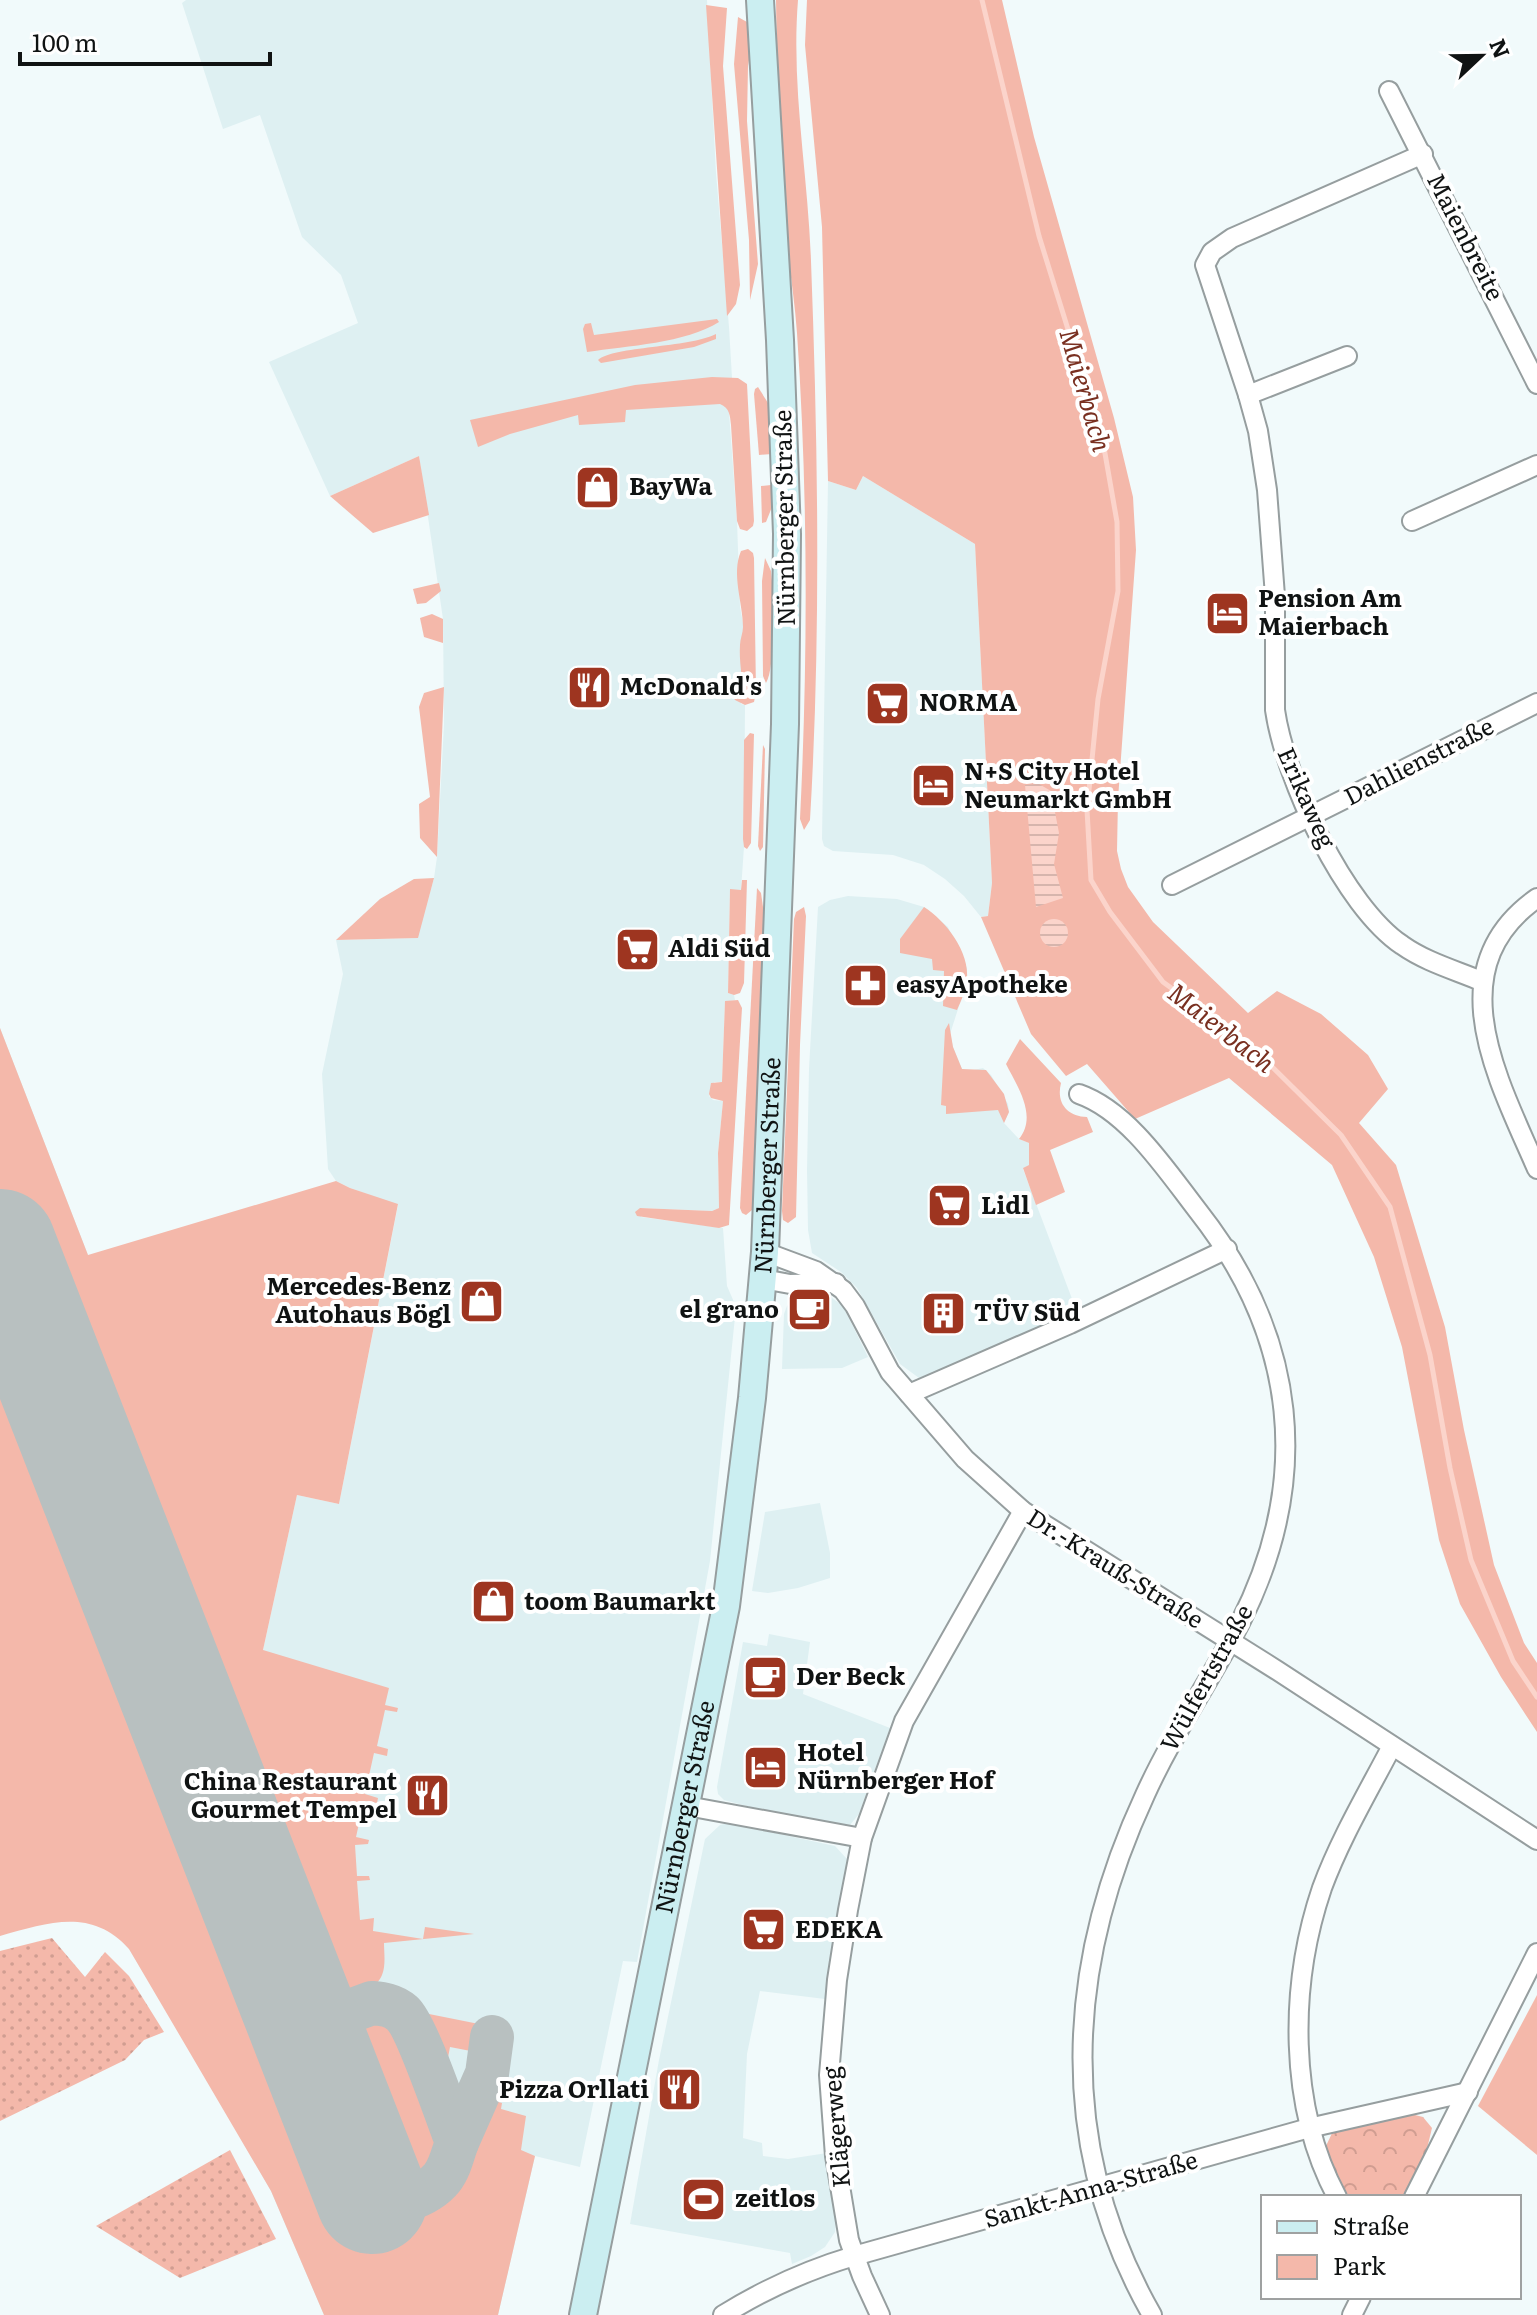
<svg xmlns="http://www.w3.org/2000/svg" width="1537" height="2315" font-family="Literata,serif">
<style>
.built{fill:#def0f2}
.green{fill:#f4b8aa}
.forest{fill:url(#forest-crowns)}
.garden{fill:url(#garden-dots)}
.water{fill:url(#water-rules)}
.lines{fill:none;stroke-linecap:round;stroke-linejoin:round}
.stream{stroke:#fbd4cb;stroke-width:5}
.taxiway{stroke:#b8c0c0;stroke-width:44}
.runway{stroke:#b8c0c0;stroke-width:112}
.street-casing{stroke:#969e9f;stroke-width:22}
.secondary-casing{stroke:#969e9f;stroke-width:30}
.street{stroke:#fff;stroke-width:18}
.secondary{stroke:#cbeef1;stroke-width:26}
.labels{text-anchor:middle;stroke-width:8;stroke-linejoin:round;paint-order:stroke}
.street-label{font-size:24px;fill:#101313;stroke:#fff}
.poi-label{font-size:24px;font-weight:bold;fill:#101313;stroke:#fff;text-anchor:start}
.water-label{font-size:26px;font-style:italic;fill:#793021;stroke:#fff}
</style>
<defs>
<pattern id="forest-crowns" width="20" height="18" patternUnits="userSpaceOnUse" patternTransform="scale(2)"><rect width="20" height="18" fill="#f4b8aa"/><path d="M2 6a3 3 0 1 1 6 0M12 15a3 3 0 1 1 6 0" fill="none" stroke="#d09d91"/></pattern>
<pattern id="garden-dots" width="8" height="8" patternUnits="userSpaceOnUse" patternTransform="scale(2)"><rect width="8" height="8" fill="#f4b8aa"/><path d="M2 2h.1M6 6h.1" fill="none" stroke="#d09d91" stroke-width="1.8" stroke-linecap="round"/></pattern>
<pattern id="water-rules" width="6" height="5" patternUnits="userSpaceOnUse" patternTransform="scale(2)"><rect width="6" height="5" fill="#fbd4cb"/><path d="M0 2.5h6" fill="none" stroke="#d6b5ad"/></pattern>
</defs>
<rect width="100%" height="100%" fill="#f1fafb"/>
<!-- built -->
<g class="built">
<path d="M186,0H707L716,173L729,327L732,378L729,412L737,521L740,607L743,623V690L741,704L745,705L744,847L741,890H730L728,993L734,995L735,1000L725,1002L722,1082H714L709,1096L713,1100L723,1101L718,1153L719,1208L712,1211L640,1208L641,1217L723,1228L727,1286L734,1302L735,1317L710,1561L637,1962L623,1961L580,2167L535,2156L498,2315H324L271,2191L177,2027L129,1949L116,1935L0,1706V1028L88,1255L263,1650L297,1495L339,1504L398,1205L350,1188L336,1181L328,1169L322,1074L343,974L336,940L417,938L434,878L437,857L444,724L443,619L419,456L330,496L269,362L358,323L341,275L302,237L260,115L223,129L182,3Z"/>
<path d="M863,476L975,544L992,883L988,916L981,917L964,896L945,879L924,865L893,855L833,851L824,846L822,839L828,481L856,490Z"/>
<path d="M848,896L897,899L924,907L948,927L967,968V981L950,1034L953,1047L962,1069L969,1071L983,1068L991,1075L1008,1104L1009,1112L1004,1123L1019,1139L1029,1143V1165L1023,1169L1077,1312L919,1378L900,1364L857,1288L841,1272L812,1253L808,1230L807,1170L809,1069L818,907L830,900Z"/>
<path d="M808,1292L828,1295L843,1306L868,1357L842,1368L782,1369L784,1314L787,1306L798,1295Z"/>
<path d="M820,1503L830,1553V1578L798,1588L768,1593L752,1591L765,1512Z"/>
<path d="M769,1634L810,1642L803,1694L890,1728L859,1814L850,1825L754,1808L724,1800L718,1794L717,1787L743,1642L767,1646Z"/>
<path d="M728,1823L835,1846L847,1859L825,1999L760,1991L747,2054L743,2138L762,2143L763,2156L788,2159L827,2153L837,2214L835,2232L825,2247L811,2256L792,2264L790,2253L630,2224L659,2060L705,1839L720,1825Z"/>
</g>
<!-- green -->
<g class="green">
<path d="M776,0H798C791,88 808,173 811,261C818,447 821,634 810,820L804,830L800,819C808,658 808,494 797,333C795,303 790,273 787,243C780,162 777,81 776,0Z"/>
<path d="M807,0H1002L1034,137L1114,418L1133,497L1136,550L1118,799L1117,851L1121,869L1128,887L1153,922L1248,1013L1277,991L1321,1014L1368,1055L1388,1089L1359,1123L1396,1165L1445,1327L1464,1430L1494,1565L1524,1643L1537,1663V1732L1501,1677L1460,1604L1439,1540L1402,1347L1374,1257L1332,1165L1229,1078L1135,1119L1087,1064L1066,1076L1031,1034L981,917L988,916L992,883L975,544L863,476L856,490L828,481L822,227L805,45Z"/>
<path d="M706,5L727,8L723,66L740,285L736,304L727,316Z"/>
<path d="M738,17L747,22L753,37L748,66L747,121L758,264L750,300L749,240L734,64Z"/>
<path d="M717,319L719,322C686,343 627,346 587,352L583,329L585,324L591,323L594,335Z"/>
<path d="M716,334V339L694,347L601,363L598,360C614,346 688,348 716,334Z"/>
<path d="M712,377L738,378L747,384L754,521L753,526L747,531L740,529L737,521L731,425C730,416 730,408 720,404L626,410L625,422L579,425L578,415L510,434L478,447L470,420L635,385Z"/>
<path d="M758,387L768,403L772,454L759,455L754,394L755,389Z"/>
<path d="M419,456L429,515L373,533L330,496Z"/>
<path d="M771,485L772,507L766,522L762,523L761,486Z"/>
<path d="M748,549L753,553L754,558L756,692L754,702L745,705L735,700L731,694L743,690C742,676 739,660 740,645C740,639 743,633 743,627C743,603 731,574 741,551Z"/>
<path d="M765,558L771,571L772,581C772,603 776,667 766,683L763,676L762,581Z"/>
<path d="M439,583L441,591L426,603L417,604L413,589Z"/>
<path d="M432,614L443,619V643L424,637L420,618Z"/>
<path d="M444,687L437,857L420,838L419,804L430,797L419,707L424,693Z"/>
<path d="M750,733L754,734L751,843L747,849L744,847L743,839L744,748V740Z"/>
<path d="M763,745L765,749L763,847L760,851L758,846Z"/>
<path d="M434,878L418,938L336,940L380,899L414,879Z"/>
<path d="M742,880H747L744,983L740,993L734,995L728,993L730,889L741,890Z"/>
<path d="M757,888L761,893L763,907V969L753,1201L752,1210L746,1215L742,1213L740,1208Z"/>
<path d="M804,907L806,916L800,1045L796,1217L788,1223L783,1220L782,1211L794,919L796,912Z"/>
<path d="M924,907C946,921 970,952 967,980C966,990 961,1001 957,1010L943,1006L944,971L933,970L932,959L900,953V939Z"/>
<path d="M738,1000L742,1008L729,1225L719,1228L637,1216L635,1212L640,1208L712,1211L719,1208L718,1153L723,1101L711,1098L709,1094L711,1083L722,1082L725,1001Z"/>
<path d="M949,1023L953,1047L962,1069L986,1070L1004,1094L1009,1112L1004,1123L998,1110L946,1114V1106L941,1105L945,1030Z"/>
<path d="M0,1028L88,1255L336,1181L350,1188L398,1204L339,1504L297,1495L263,1650L389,1688L385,1705L398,1708L397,1712L385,1710L377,1746L388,1749L387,1756L374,1753L365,1794L378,1798L377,1803L364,1801L356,1837L369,1840L368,1844L355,1845L357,1876H369L370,1880L357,1881L360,1920L374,1918L373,1931L423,1939L425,1927L474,1934L384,1943C384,1953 386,1965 382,1975C376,1991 339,2012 322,2007C313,2004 308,1997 304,1989L0,1207Z"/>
<path d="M1020,1039L1061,1083C1056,1103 1067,1116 1087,1117L1093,1132L1050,1150L1065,1192L1036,1205L1023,1168L1029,1165V1143L1019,1139C1038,1116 1017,1086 1006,1064Z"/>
<path d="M0,1283L365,2221L420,2199L443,2187L483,2098L502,2103L501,2109L526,2116L521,2150L535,2156L498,2315H324L271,2191L129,1949C91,1907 48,1923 0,1936Z"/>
<path d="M1537,1995V2155L1478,2106Z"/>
<path d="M414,2011L484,2025L481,2053L450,2047L443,2084L473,2090L458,2125Z"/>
<path d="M367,2013C377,2013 388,2015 396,2021C411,2033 450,2129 449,2147C447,2167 432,2181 415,2189C405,2193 397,2197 386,2192L372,2169L327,2043L331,2027L355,2016Z"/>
</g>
<!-- forest -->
<path class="forest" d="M1407,2113L1423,2117L1432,2128L1426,2153L1403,2197H1349L1332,2165L1326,2146L1333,2131Z"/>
<!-- garden -->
<g class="garden">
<path d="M52,1938L85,1977L105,1952L129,1976L164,2032L144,2040L125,2060L0,2121V1951Z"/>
<path d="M230,2150L276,2239L180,2278L96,2226Z"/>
</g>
<!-- water -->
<g class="water">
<path d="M1039,784L1051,791L1059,833L1054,864L1063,898L1036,907L1025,785Z"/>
<circle cx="1054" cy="933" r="14"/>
</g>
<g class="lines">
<!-- stream -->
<path class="stream" d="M982,0L1039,236L1103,442L1117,522L1118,591L1098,699L1087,810L1091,880L1110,912L1163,982L1250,1045L1341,1135L1390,1207L1430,1355L1450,1468L1471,1560L1513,1661L1537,1697"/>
<!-- taxiway -->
<g class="taxiway">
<path d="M304,2028L372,2003C383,2004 393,2005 402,2013C417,2026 447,2117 457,2142C453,2153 450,2168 442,2178C428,2195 392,2210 372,2198"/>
<path d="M457,2142L487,2074L492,2037"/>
</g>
<!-- runway -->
<path class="runway" d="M0,1245L372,2198"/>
<defs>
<g id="street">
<path d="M1389,91L1537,384"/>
<path d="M1423,154L1232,238L1212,252L1205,265L1248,395L1258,431L1267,490L1275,596V710C1285,779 1344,906 1402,945C1426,962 1455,970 1481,981"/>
<path d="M1248,395L1347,356"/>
<path d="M1412,521L1537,465"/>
<path d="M1172,885L1537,703"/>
<path d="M1537,898C1436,969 1499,1081 1537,1169"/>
<path d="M1079,1094C1128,1111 1167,1171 1198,1211C1297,1337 1313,1479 1240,1623C1210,1681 1172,1735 1145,1795C1065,1967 1056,2147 1152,2315"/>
<path d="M765,1252L816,1271L843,1290L855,1306L890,1372L965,1459L1023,1511L1278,1671L1537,1840"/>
<path d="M763,1279L790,1284L836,1283"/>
<path d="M909,1394L1070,1324L1227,1249"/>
<path d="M687,1806L862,1838"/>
<path d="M1337,2197C1288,2106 1289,1985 1322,1888C1340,1839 1368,1792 1392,1746"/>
<path d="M1414,2197L1537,1953"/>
<path d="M723,2315C765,2289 807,2270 854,2256L1309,2128L1468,2092"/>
<path d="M880,2315L862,2276L849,2240L835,2156L829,2075L837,1980L848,1910L862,1838L904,1721L1023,1511"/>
<path d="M1352,2315L1361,2297"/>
</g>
<g id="secondary">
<path id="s1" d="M583,2315L726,1606L752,1398L765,1252L785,724L787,534L780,340L760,0"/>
</g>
</defs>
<!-- street casing -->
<use href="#street" class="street-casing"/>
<!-- secondary casing -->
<use href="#secondary" class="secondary-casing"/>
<!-- street -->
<use href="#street" class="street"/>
<!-- secondary -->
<use href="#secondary" class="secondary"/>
</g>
<!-- icons -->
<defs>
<symbol id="shop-square" viewBox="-11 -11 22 22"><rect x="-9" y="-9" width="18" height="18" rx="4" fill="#9e3520" stroke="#fff"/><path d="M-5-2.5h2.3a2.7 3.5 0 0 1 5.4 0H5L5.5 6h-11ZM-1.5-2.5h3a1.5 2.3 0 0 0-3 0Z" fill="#fff"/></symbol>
<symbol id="hotel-square" viewBox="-11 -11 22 22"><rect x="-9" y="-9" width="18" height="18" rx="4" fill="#9e3520" stroke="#fff"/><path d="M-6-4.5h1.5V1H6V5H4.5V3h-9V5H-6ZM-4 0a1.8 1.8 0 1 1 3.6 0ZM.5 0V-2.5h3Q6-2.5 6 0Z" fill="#fff"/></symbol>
<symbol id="restaurant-square" viewBox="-11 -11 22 22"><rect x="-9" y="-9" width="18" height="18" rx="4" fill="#9e3520" stroke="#fff"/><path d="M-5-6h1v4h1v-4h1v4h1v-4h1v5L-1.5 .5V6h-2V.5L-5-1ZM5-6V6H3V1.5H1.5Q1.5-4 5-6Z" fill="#fff"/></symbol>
<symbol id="supermarket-square" viewBox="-11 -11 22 22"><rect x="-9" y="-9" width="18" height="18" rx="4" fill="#9e3520" stroke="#fff"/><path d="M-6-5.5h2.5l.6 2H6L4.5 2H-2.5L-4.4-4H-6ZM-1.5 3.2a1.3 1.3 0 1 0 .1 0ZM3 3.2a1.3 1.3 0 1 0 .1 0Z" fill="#fff"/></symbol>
<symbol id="pharmacy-square" viewBox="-11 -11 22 22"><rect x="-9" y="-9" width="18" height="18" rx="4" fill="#9e3520" stroke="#fff"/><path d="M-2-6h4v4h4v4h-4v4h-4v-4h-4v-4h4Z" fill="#fff"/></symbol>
<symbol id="cafe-square" viewBox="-11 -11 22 22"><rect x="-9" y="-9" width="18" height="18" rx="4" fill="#9e3520" stroke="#fff"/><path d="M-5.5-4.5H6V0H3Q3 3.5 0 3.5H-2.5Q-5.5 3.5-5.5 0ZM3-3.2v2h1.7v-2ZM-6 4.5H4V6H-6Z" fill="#fff"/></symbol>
<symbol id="building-square" viewBox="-11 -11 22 22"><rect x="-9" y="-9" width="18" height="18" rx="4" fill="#9e3520" stroke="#fff"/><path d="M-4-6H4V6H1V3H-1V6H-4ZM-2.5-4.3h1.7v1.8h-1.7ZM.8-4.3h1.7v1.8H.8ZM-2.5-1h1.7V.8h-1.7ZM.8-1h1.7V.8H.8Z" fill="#fff"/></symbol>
<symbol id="stadium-square" viewBox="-11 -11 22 22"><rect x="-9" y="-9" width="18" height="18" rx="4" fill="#9e3520" stroke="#fff"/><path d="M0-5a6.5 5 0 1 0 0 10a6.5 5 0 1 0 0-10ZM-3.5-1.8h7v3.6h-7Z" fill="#fff"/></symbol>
</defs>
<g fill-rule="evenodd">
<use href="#shop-square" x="572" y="462" width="51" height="51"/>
<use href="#hotel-square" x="1202" y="588" width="51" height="51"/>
<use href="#restaurant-square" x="564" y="662" width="51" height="51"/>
<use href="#supermarket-square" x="862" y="678" width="51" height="51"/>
<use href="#hotel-square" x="908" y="760" width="51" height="51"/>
<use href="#supermarket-square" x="612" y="924" width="51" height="51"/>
<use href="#pharmacy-square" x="840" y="960" width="51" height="51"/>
<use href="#supermarket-square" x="924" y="1180" width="51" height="51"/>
<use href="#shop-square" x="456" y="1276" width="51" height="51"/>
<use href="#cafe-square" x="784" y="1284" width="51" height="51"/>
<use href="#building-square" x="918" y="1288" width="51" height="51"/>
<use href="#shop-square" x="468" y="1576" width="51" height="51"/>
<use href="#cafe-square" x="740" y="1652" width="51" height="51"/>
<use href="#hotel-square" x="740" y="1742" width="51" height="51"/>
<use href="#restaurant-square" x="402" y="1770" width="51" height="51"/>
<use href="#supermarket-square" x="738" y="1904" width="51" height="51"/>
<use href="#restaurant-square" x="654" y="2064" width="51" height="51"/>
<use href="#stadium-square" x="678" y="2174" width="51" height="51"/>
</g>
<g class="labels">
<!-- street labels -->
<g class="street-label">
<text transform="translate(1465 237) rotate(63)" y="8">Maienbreite</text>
<text transform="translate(785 518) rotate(-91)" y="8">Nürnberger Straße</text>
<text transform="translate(1419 762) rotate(-27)" y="8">Dahlienstraße</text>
<text transform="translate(1306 798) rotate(66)" y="8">Erikaweg</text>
<text dy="8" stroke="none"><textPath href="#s1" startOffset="1166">Nürnberger Straße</textPath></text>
<text transform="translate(1115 1569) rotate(32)" y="8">Dr.-Krauß-Straße</text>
<text transform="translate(1207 1678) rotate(-61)" y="8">Wülfertstraße</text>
<text dy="8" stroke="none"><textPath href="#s1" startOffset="518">Nürnberger Straße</textPath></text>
<text transform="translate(837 2127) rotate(-95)" y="8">Klägerweg</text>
<text transform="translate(1091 2190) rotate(-16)" y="8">Sankt-Anna-Straße</text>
</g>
<!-- poi labels -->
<g class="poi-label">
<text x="629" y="495">BayWa</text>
<text x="1258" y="607">Pension Am<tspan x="1258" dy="28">Maierbach</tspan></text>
<text x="620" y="695">McDonald's</text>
<text x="919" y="711">NORMA</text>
<text x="964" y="780">N+S City Hotel<tspan x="964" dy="28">Neumarkt GmbH</tspan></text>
<text x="668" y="957">Aldi Süd</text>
<text x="896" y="993">easyApotheke</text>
<text x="981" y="1214">Lidl</text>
<text x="451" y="1295" text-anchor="end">Mercedes-Benz<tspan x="451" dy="28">Autohaus Bögl</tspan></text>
<text x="779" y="1318" text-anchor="end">el grano</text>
<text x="974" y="1321">TÜV Süd</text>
<text x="524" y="1610">toom Baumarkt</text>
<text x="796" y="1685">Der Beck</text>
<text x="797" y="1761">Hotel<tspan x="797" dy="28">Nürnberger Hof</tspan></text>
<text x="397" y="1790" text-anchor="end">China Restaurant<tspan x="397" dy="28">Gourmet Tempel</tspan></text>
<text x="795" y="1938">EDEKA</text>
<text x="649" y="2098" text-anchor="end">Pizza Orllati</text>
<text x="735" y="2207">zeitlos</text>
</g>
<!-- water labels -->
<g class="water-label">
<text transform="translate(1085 390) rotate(74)" y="9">Maierbach</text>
<text transform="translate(1221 1028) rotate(38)" y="9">Maierbach</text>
</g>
</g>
<!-- legend -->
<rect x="1261" y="2195" width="260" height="104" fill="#ffffff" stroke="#9fa1a1" stroke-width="2"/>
<rect x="1277" y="2221" width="40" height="12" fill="#cbeef1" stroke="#9fa1a1" stroke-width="2"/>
<text x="1333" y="2235" font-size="24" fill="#101313">Straße</text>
<rect x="1277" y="2255" width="40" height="24" fill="#f4b8aa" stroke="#9fa1a1" stroke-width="2"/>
<text x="1333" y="2275" font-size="24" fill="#101313">Park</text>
<!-- north arrow -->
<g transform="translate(1481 56) rotate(68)" stroke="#ffffff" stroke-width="6" paint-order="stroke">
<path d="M0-6L14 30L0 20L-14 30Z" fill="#101313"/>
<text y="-12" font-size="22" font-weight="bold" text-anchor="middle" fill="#101313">N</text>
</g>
<!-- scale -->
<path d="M20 52v12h250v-12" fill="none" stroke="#101313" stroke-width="4"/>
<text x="32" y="52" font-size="24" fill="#101313" stroke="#ffffff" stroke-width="6" paint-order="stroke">100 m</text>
</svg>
